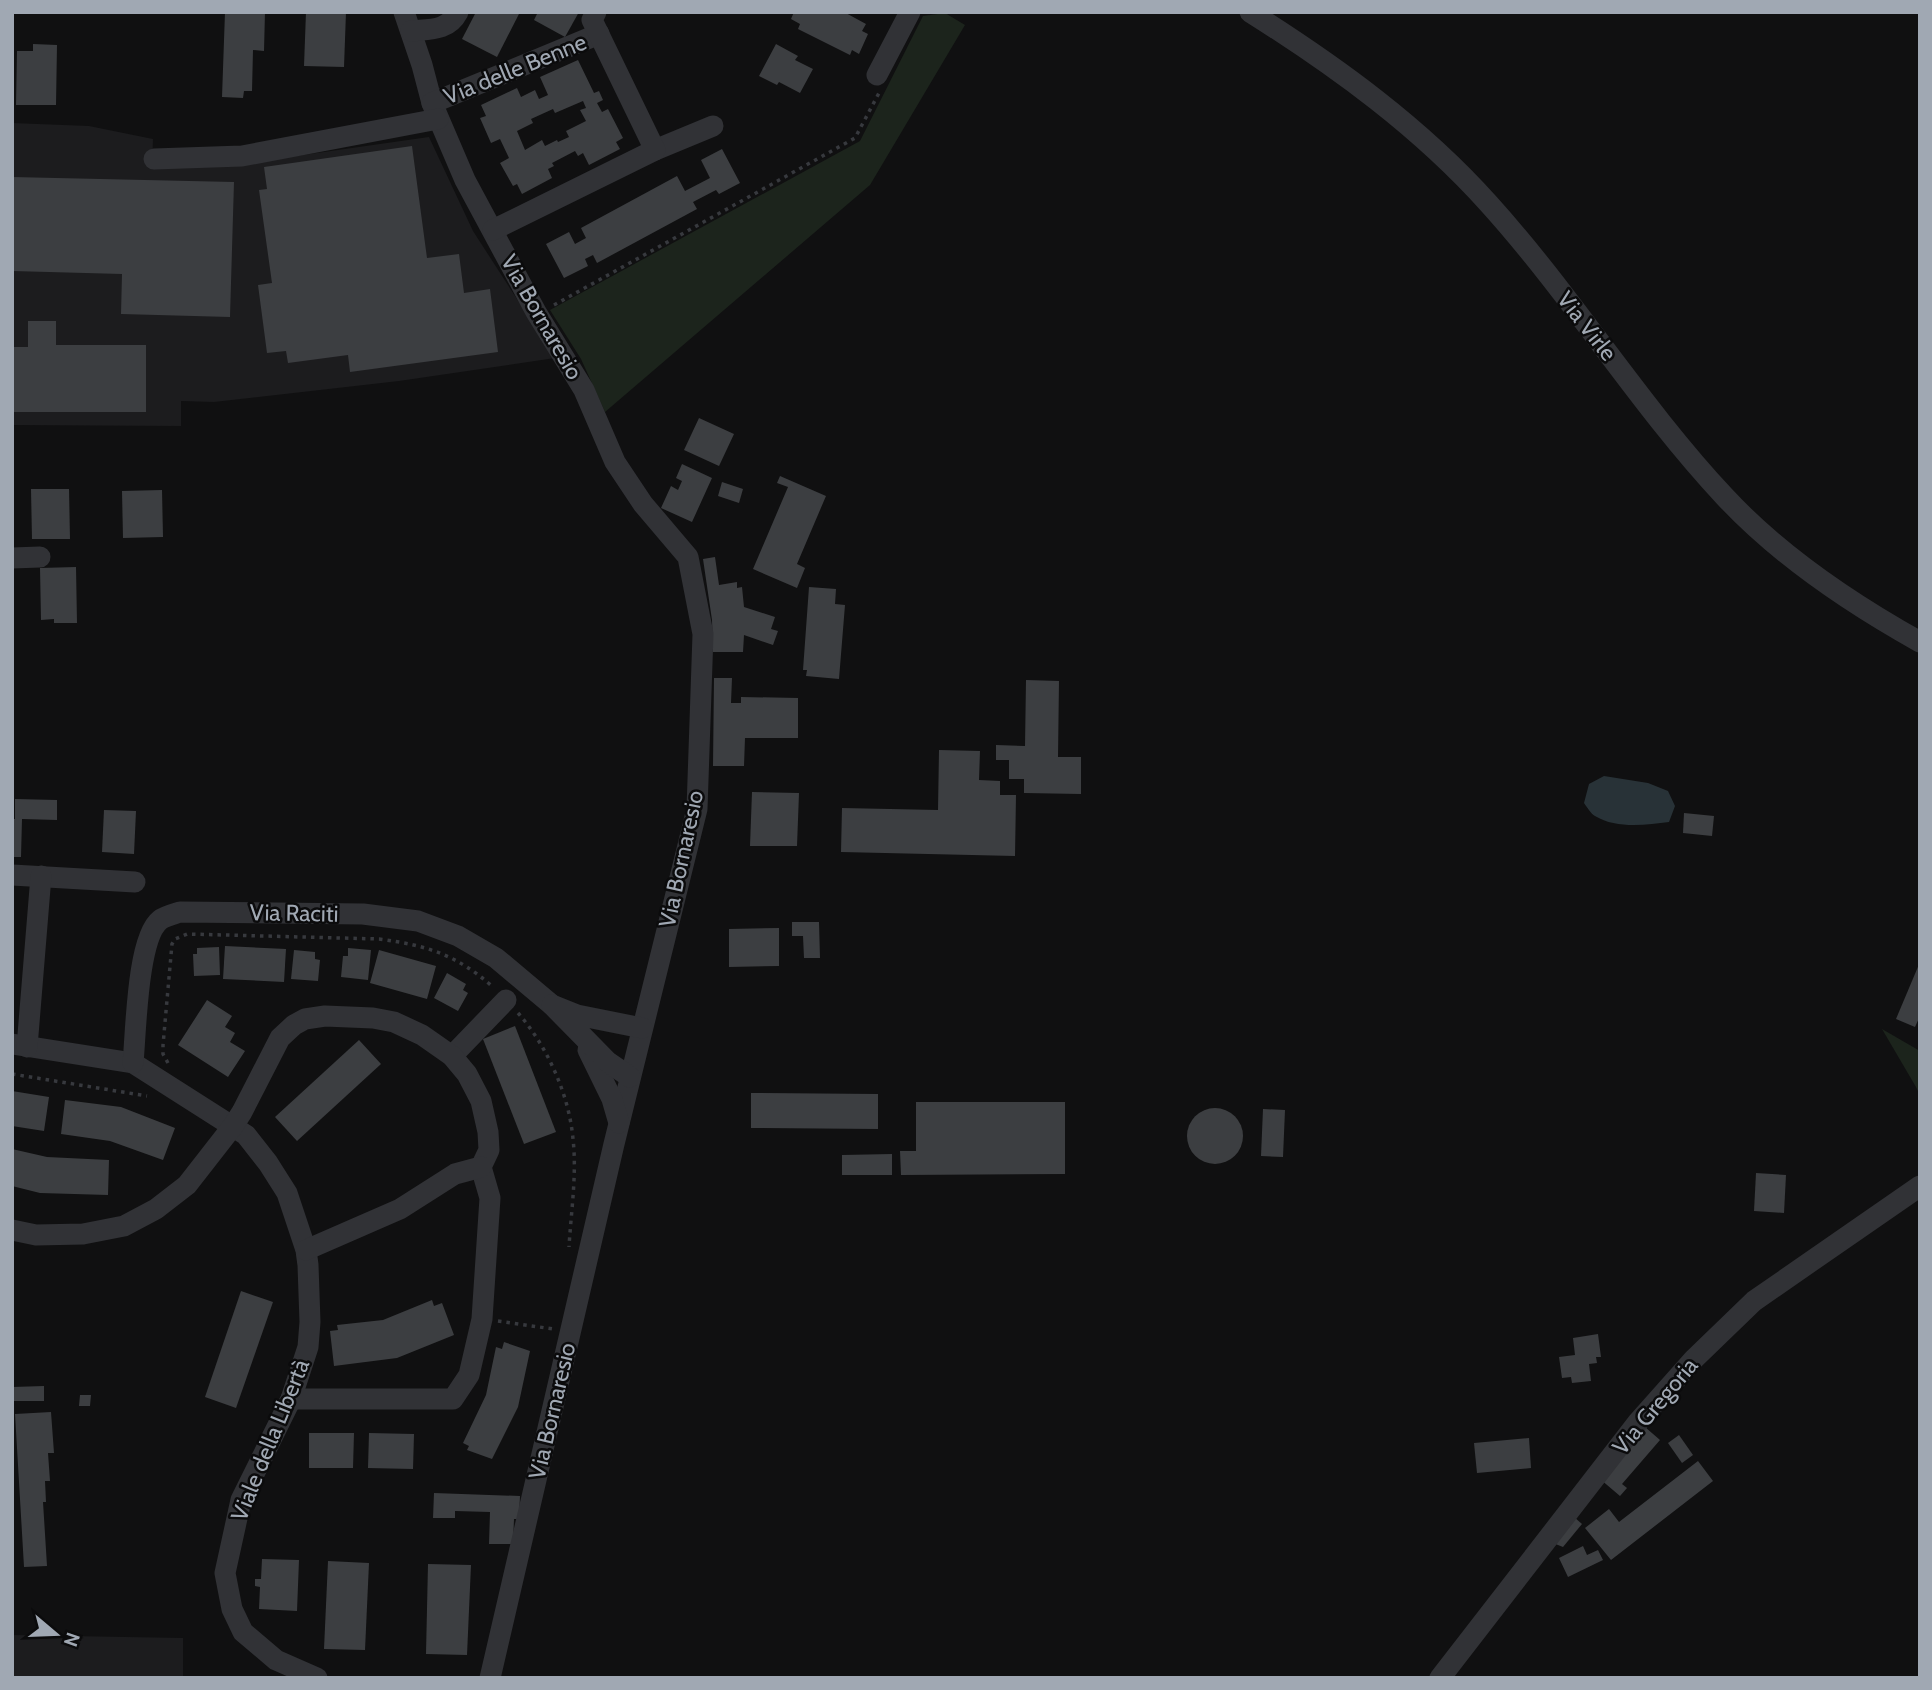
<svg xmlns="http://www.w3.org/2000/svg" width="1932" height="1690" font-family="Cabin,sans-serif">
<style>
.built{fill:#1c1c1e}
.green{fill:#1c241c}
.water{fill:#283237}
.building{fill:#3c3e41;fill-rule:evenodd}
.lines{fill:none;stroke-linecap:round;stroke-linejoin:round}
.path{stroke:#37393e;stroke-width:3.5;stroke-dasharray:3.5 5;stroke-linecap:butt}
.minor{stroke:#313236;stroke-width:21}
.labels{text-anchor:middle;stroke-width:5;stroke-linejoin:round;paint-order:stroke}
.street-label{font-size:23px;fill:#a0a8b3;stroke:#0b0b0c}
</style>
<rect width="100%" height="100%" fill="#101011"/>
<!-- built -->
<g class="built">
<path d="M12,123L89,126L153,139L152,166H227L429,137L473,231L555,358L399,381L214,402L181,401V426L12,425Z"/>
<path d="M12,1635L183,1638V1678H12Z"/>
</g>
<!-- green -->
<g class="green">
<path d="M945,13L965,25L870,185L605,412L581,359L550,310L860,141L923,16Z"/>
<path d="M1882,1029L1920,1051V1095L1916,1087Z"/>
</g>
<!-- water -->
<path class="water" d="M1604,776L1648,783L1668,791L1675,806L1669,822C1646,825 1616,829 1595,816C1591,814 1587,807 1584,803L1589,784Z"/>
<!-- building -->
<g class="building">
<path d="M225,12H265L264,51L253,50L252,91H244L243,98L222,97Z"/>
<path d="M306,12H346L344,67L304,66Z"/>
<path d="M476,12H520L497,57L462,39Z"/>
<path d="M538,12H579L565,37L534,20Z"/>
<path d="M794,12H844L866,24L862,31L868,34L859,54L852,50L850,55L798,29L800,24L791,19Z"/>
<path d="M33,44L57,45L56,105H16L17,51H33Z"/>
<path d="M776,44L798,56L795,60L813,69L800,93L779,82L777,85L759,76Z"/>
<path d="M578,60L594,93L599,91L603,100L597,103L602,112L608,109L623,138L616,142L620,149L589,165L583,153L578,156L575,151L552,163L554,166L548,169L552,178L522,194L517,184L513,186L500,163L509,158L500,139L491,143L480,118L486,116L481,105L517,88L521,97L535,90L539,99L548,95L540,77ZM583,101L586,108L580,110L586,121L566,131L569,137L558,142L557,140L545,146L542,140L525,150L517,131L533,123L531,119L553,109L555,113Z"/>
<path d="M412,146L427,258L459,254L464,293L490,289L498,352L350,372L348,355L288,363L286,351L267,353L258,285L272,283L259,190L267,189L264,167Z"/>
<path d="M722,149L740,183L719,194L716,190L693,202L697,209L597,263L593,255L585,259L588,266L564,278L546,244L569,232L575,244L586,238L581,228L677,176L685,191L710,178L701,160Z"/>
<path d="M12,177L234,182L230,317L121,314L122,274L12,271Z"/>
<path d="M28,321H56V345H146V412H12V347H28Z"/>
<path d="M699,418L734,434L719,466L684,450Z"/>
<path d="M682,464L712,478L692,522L661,508L671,486L678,490L682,481L676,478Z"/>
<path d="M780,476L826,496L797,564L805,568L797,588L753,569L788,487L777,483Z"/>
<path d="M722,482L743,489L739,503L718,496Z"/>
<path d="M31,489H69L70,539H32Z"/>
<path d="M162,490L163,537L123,538L122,491Z"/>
<path d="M715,557L719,585L737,582V588L742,587L744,607L775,617L771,629L778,631L773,645L744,635L743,652H713L712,620L703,559Z"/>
<path d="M76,567L77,623H54V619L41,620L40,568Z"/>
<path d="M809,587L836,589L835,604L845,605L839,679L806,676L807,670H803Z"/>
<path d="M714,678H732L731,703H741V697L798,698V738H745L744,766H713Z"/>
<path d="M1026,680L1059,681L1058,757H1081V794L1024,793V779H1009V760H996V745L1025,746Z"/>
<path d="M939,750L980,751L979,780L1000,781V795H1016L1015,856L841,852L842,808L938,810Z"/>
<path d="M752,792L799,793L797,846H750Z"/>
<path d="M15,799L57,800V820L22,819L21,857H12V819H15Z"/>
<path d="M104,810L136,811L134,854L102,852Z"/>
<path d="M1684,813L1714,816L1712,836L1683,833Z"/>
<path d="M792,922H819L820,958H804L803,936H792Z"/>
<path d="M779,928V966L729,967V929Z"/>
<path d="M225,946L286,949L284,982L223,979Z"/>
<path d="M219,947L220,975L194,976L193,954H197V948Z"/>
<path d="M348,948L371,950L368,980L341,977L343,956H348Z"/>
<path d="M294,950L315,952V959L320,960L318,981L291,979Z"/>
<path d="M379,950L436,966L427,999L370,983Z"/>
<path d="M1920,962V1016L1915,1027L1896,1019Z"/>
<path d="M447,973L466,984L463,990L468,993L458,1011L434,998Z"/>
<path d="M207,1000L232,1016L225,1027L235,1033L230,1042L245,1051L228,1077L178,1045Z"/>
<path d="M515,1026L556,1132L524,1144L483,1039Z"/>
<path d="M359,1040L381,1064L297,1141L275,1117Z"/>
<path d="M12,1091L49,1097L44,1131L12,1126Z"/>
<path d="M751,1093L878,1094V1129L751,1128Z"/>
<path d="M65,1100L121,1107L175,1128L163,1160L110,1141L61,1134Z"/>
<path d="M916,1102H1065V1174L901,1175L900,1151H916Z"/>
<circle cx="1215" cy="1136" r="28"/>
<path d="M1263,1109L1285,1110L1283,1157L1261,1156Z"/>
<path d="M12,1149L47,1157L109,1160L108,1195L40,1193L12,1186Z"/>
<path d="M892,1154V1175H842V1155Z"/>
<path d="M1756,1173L1786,1175L1784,1213L1754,1211Z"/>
<path d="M241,1291L273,1302L236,1408L205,1397Z"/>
<path d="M432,1300L434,1306L442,1303L454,1335L397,1358L334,1366L330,1331L338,1330L337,1325L383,1320Z"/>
<path d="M1598,1334L1601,1357H1596L1597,1363L1589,1364L1591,1381L1572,1383L1571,1377L1562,1378L1559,1357L1575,1355L1573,1338Z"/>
<path d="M504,1342L530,1351L518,1407L492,1459L467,1450L469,1446L463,1443L486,1395L496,1347L502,1349Z"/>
<path d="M44,1386V1401H12V1387Z"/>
<path d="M80,1395H91L90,1406H79Z"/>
<path d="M51,1412L54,1453H48L50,1481H45L46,1502H43L47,1566L24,1567L15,1414Z"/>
<path d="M1645,1427L1660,1440L1622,1484L1627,1488L1620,1496L1600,1479Z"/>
<path d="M309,1433H354L353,1468H309Z"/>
<path d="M369,1433L414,1434L413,1469L368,1468Z"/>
<path d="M1679,1435L1693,1455L1682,1463L1668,1443Z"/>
<path d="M1529,1438L1531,1468L1477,1473L1474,1443Z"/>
<path d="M1698,1461L1713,1481L1611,1560L1585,1528L1609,1509L1619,1522Z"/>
<path d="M434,1493L520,1496L519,1519H514L513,1544H489L490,1512L455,1511V1518H433Z"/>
<path d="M1574,1517L1582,1524L1563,1547L1553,1543Z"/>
<path d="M1583,1546L1587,1555L1598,1550L1603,1560L1568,1577L1559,1558Z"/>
<path d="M262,1559L299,1560L297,1611L259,1609L260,1587L255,1586V1579H261Z"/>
<path d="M328,1561L369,1563L365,1650L324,1649Z"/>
<path d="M428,1564L471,1565L467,1655L426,1654Z"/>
</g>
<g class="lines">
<!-- path -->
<g class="path">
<path d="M554,305L855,138L879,93"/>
<path d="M518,1013C547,1046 569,1094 573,1139C577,1174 571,1212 569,1247"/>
<path d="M168,1063L163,1054V1045L172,944L175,939L187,934L379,939C426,945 457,955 493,987"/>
<path d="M12,1074L147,1096"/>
<path d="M498,1321L553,1329"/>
</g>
<!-- minor -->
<g class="minor">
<path d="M404,12L422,65L432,103L465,180L536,312L584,390L615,462L643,504L688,557L703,634L697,809L614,1144L490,1678"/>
<path d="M1250,12C1337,67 1420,127 1489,204C1573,297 1639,405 1725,497C1780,556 1850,603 1920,642"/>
<path d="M411,31C430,29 448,31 458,12"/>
<path d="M877,75L910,12"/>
<path d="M432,103L599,34"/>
<path d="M655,150L713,126"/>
<path d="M154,159L242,156L438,119"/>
<path d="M493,230L655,150L592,20L596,12"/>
<path d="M12,558L40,557"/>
<path d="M12,875L135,882"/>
<path d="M12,1044L133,1063L246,1135L268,1163L287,1193L306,1250L308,1265L310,1322L308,1347L291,1399L241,1500L225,1573L232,1609L243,1632L276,1660L317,1678"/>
<path d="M27,1047L41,876"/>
<path d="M588,1050L612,1099L619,1123"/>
<path d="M452,1056L506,1000"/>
<path d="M133,1063C136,1033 137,938 160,920C165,916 174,914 180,912L363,914L418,921L458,936L496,958L552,1005"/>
<path d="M630,1077L608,1062L552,1005L577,1015L642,1028"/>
<path d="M12,1230L36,1235L83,1234L124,1226L156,1209L187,1185L233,1126L242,1112L280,1038L294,1025L305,1019L325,1016L373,1018L394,1022L422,1035L452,1056L467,1074L481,1101L488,1132L489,1150L481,1167L490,1198L482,1319L469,1375L453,1399H291"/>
<path d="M306,1250L400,1209L455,1174L481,1167"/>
<path d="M1440,1678L1638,1422L1694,1359L1754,1301L1920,1186"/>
</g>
</g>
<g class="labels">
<!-- street labels -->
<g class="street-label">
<text transform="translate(515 69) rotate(-22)" y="8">Via delle Benne</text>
<text transform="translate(542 317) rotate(60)" y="8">Via Bornaresio</text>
<text transform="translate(1587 326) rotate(52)" y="8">Via Virle</text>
<text transform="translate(681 859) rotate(-78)" y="8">Via Bornaresio</text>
<text transform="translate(294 913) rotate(1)" y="8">Via Raciti</text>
<text transform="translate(1655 1406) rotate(-50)" y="8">Via Gregoria</text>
<text transform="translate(552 1411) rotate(-77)" y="8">Via Bornaresio</text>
<text transform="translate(270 1440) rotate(-68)" y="8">Viale della Libertà</text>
</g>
</g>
<!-- border -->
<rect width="1932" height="1690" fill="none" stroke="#a0a8b3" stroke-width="28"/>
<!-- north arrow -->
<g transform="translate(56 1634) rotate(109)" stroke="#0b0b0c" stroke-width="5" paint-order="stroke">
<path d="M0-5L12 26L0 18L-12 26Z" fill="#a0a8b3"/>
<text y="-10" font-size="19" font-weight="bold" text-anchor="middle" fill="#a0a8b3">N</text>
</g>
</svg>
